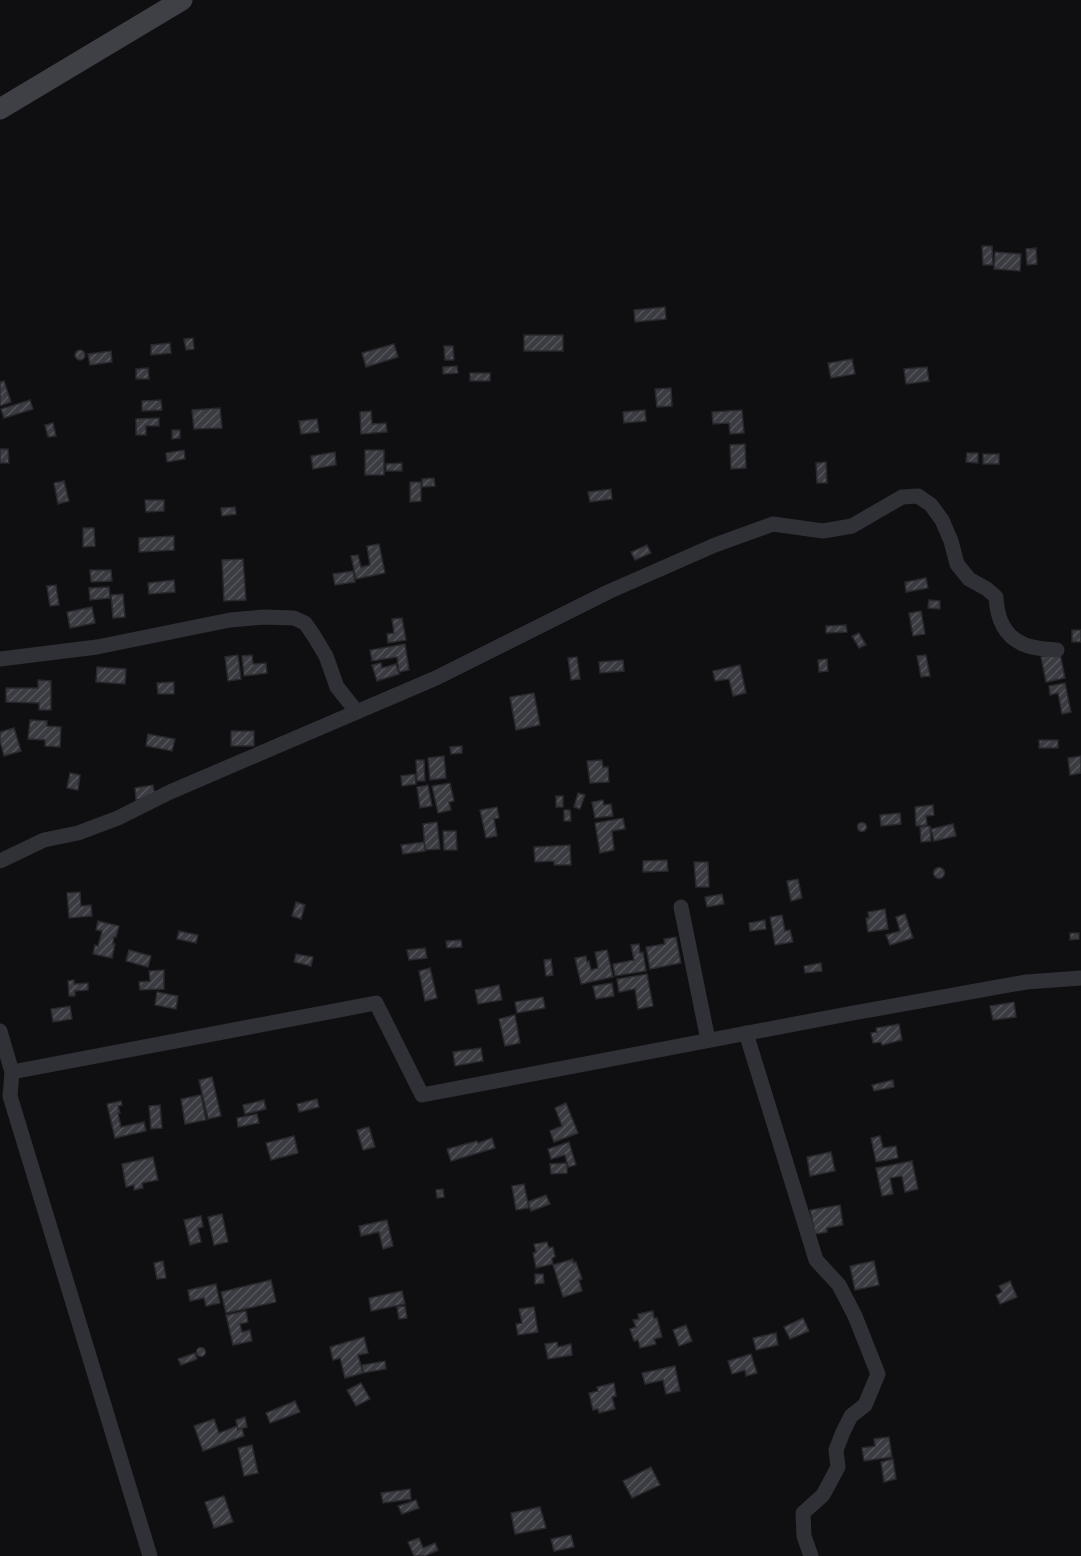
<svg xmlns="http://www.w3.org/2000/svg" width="1081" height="1556" font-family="'DejaVu Sans',sans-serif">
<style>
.building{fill:url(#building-hatch);stroke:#29292d;stroke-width:1.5}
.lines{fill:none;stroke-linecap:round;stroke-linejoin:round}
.street{stroke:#303136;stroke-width:15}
.secondary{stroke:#3e4046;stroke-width:21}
</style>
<defs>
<pattern id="building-hatch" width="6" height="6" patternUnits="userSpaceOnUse" patternTransform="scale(1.5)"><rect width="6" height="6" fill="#3b3c41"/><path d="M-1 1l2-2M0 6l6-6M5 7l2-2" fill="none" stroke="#54555a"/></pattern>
</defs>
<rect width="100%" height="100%" fill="#0f0f11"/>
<!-- building -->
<g class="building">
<path d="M982,246H992L993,265H983Z"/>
<path d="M1036,248L1037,264L1027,265L1026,249Z"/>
<path d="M995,252L1021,254L1020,271L994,269Z"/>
<path d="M665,307L666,319L635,322L634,310Z"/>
<rect x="524" y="335" width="39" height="16"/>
<path d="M193,338L194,349L186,350L184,339Z"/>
<path d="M170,343L171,353L151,355V345Z"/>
<path d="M394,344L398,357L366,367L362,353Z"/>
<path d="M444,346H453L454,360H445Z"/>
<circle cx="80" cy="355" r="5"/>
<path d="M111,351L112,362L90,365L88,354Z"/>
<path d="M852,359L855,374L831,378L828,363Z"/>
<path d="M457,366L458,373L443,374V367Z"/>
<path d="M927,367L929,381L906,384L904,369Z"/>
<path d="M148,368L149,379H136V369Z"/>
<rect x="470" y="373" width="20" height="8"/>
<path d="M4,381L11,402L0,406V382Z"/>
<path d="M671,388L672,406L657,407L655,389Z"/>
<path d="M30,400L33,409L4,418L1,409Z"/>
<path d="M161,400L162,410L142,411V401Z"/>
<path d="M220,408L222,428L194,429L192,410Z"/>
<path d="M645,410L646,421L624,423L623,412Z"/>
<path d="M742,410L744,433L730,434L729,423L713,424L712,412Z"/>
<path d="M371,411L372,424L386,423L387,432L361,434L360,412Z"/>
<path d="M159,418V426H146V435H136V419Z"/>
<path d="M317,419L319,432L301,434L299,421Z"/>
<path d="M53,423L56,436L48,437L45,425Z"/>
<path d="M172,430H180V438L172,439Z"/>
<path d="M745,444L746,468L731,469L730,445Z"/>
<path d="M0,449H8L9,463H0Z"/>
<path d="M184,450L185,459L167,462L166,453Z"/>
<rect x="365" y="450" width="19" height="25"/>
<path d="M335,452L336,465L313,469L311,456Z"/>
<path d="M967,453H978V463L966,462Z"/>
<rect x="983" y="454" width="16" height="10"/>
<path d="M826,462L827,483H817L816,463Z"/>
<path d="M402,463V471H386V464Z"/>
<path d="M434,478L435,486L422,487V479Z"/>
<path d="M64,481L69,501L58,504L54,483Z"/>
<path d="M410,482H421V501L410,502Z"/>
<path d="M611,489L612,499L590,502L588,492Z"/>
<path d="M145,500H164V511L146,512Z"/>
<path d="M235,507L236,514L222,516L221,508Z"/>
<path d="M83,528H94L95,546L83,547Z"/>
<path d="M174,536V550L139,552V538Z"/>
<path d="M379,544L385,573L356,579L351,556L358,555L361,567L370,565L367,546Z"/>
<path d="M647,545L651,553L635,560L631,552Z"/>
<path d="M243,559L246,600L224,601L222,560Z"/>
<path d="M90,570H111L112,581L91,582Z"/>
<path d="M353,571L355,582L335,585L333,574Z"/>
<path d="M926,578L928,588L906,592L905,582Z"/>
<path d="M174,580L175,592L149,594L148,583Z"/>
<path d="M56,585L59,605L50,606L47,586Z"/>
<path d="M109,587L110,598L90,600L89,588Z"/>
<path d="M123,594L125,617L113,618L111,595Z"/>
<path d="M929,600L940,601V609L928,608Z"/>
<path d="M92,607L95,623L70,628L67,612Z"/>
<path d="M921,611L925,634L913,636L909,613Z"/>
<path d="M402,618L406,640L388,643L387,634L394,633L392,619Z"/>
<path d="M846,625L847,632L826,633V626Z"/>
<rect x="1072" y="630" width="9" height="12"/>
<path d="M859,633L866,645L859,648L852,636Z"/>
<path d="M405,644L409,670L399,672L397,657L372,661L370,650Z"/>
<path d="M1060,653L1065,678L1046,682L1041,657Z"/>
<path d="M238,655L241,679L228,681L225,657Z"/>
<path d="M252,655L253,664L266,663L267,673L244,676L242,656Z"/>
<path d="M926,655L930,676L921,677L917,656Z"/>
<path d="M577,657L580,679L571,680L568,658Z"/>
<path d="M827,659L828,671L819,672L818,660Z"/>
<path d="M623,660L624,671L600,673L599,662Z"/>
<path d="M381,663L382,668L396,664L399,674L377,681L372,665Z"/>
<path d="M740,665L746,693L733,696L729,679L715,681L713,671Z"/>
<path d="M97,667L126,669L125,684L96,682Z"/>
<path d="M38,680L51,681V710H39V703L6,702V688H38Z"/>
<path d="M174,682V694H158L157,683Z"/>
<path d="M1065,683L1071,712L1062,714L1058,693L1050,695L1049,686Z"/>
<path d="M534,693L540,725L516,730L510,697Z"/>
<path d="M30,720L47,721V726L61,727L60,747L45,746V740L28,739Z"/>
<path d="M14,728L21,751L4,756L0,741V732Z"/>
<rect x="231" y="731" width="23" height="15"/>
<path d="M148,734L175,739L172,751L146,746Z"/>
<rect x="1039" y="740" width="19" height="8"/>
<path d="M462,746V753L451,754L450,747Z"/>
<path d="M444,756L446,778L430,780L428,758Z"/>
<path d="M1081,756V773L1070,775L1068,758Z"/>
<path d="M416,760H424L425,781H417Z"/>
<path d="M602,760L603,767H608L609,782L590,783L587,761Z"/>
<path d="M70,773L80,775L78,790L67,788Z"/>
<path d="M415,774L416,784L402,786L401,776Z"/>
<path d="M450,783L454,801L449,802L451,810L438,813L432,786Z"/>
<path d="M153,785L155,797L136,800L135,788Z"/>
<path d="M428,785L432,806L420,808L417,787Z"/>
<path d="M578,793L585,795L580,809L574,807Z"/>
<rect x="556" y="796" width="7" height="11"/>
<path d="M603,800L604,805L611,804L613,816L595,818L592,802Z"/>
<path d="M933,805L934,815L926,816L927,825L916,826L915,807Z"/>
<path d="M497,807L499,818L494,819L497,836L486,838L480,810Z"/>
<path d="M564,810H570L571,821H564Z"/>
<path d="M900,813L901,824L881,826L880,815Z"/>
<path d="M623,818L625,829L612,831L614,850L600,853L595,823Z"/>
<path d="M437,822L440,849L425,850L423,824Z"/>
<circle cx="862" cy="827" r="4.5"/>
<path d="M953,824L956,836L934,841L931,829Z"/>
<path d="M930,826L931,841L921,842L920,827Z"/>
<path d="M443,831H456L457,850H444Z"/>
<path d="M424,842L425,851L403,854L401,845Z"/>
<path d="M570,845L571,865H554V861L535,862L534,847Z"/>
<path d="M667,860L668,871L643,872V861Z"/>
<path d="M694,862H708L709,887H696Z"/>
<circle cx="939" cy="873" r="5.5"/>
<path d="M798,879L802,898L791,901L787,881Z"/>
<path d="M80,892L81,906L91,905L92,916L69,918L67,893Z"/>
<path d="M722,894L724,904L707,907L705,897Z"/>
<path d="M296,902L305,905L301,919L292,916Z"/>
<path d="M885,909L888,929L868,932L866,918H869L868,912Z"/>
<path d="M905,914L913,938L890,945L886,935L900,931L896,917Z"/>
<path d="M782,915L785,931L790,930L793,942L775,945L770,917Z"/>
<path d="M765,920L766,929L750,931L749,923Z"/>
<path d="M98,921L119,926L116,937H114L113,944H115L112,958L93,954L95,945L98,946L102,931L96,930Z"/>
<path d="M179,931L198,935L196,943L177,939Z"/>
<path d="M1070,933H1079V939L1070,940Z"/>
<path d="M676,937L681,963L650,969L646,947L665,944L664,939Z"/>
<path d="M461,940L462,947L447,948L446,941Z"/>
<path d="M639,944L640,953L643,952L646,971L615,976L613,964L634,960L631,945Z"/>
<path d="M425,948L427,958L409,960L407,950Z"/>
<path d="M129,950L151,956L148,967L126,961Z"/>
<path d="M607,950L613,977L581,984L575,958L586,956L587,962L589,961L591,970L598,968L595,952Z"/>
<path d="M296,954L313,957L311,966L294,962Z"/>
<path d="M551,959L553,975L546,976L544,960Z"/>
<path d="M821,963L822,971L805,973L804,966Z"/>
<path d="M430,968L437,998L425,1001L419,971Z"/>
<path d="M164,970V989L140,990L139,982L150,981L149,971Z"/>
<path d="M647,974L653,1006L638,1009L635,989L619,992L617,979Z"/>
<path d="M74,980V984L88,983V990L75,991V996H69L68,981Z"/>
<path d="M612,983L614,996L596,999L593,986Z"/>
<path d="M499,985L502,1000L478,1004L475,990Z"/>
<path d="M157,992L178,996L176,1009L155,1005Z"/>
<path d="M543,997L545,1008L517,1013L515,1002Z"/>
<path d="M1014,1002L1016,1017L993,1020L990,1006Z"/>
<path d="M70,1006L72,1019L53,1022L51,1009Z"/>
<path d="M515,1015L520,1043L505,1046L499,1019Z"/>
<path d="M899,1024L902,1040L882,1045L881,1042L873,1043L871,1033L877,1032L876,1028Z"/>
<path d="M481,1048L483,1061L455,1066L453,1052Z"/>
<path d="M212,1077L221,1116L208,1119L199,1080Z"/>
<path d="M893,1080L894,1087L874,1091L872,1085Z"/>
<path d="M201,1095L206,1120L185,1124L181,1099Z"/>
<path d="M317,1099L319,1107L299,1112L297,1104Z"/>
<path d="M264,1100L266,1109L245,1114L243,1105Z"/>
<path d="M121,1101L122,1105L118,1106L120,1113H118L121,1127L144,1122L146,1131L115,1138L107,1104Z"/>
<path d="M566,1103L578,1133L554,1142L550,1131L562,1126L555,1108Z"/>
<path d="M160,1105L162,1128L151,1129L149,1106Z"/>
<path d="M257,1114L259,1123L238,1127L237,1118Z"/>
<path d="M369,1127L375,1147L363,1150L357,1130Z"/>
<path d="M294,1136L298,1153L271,1160L266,1143Z"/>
<path d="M880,1136L883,1148L896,1146L898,1158L876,1162L871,1138Z"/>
<path d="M492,1138L495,1148L451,1161L447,1149L477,1141L478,1143Z"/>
<path d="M569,1142L576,1165L568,1167L565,1155L551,1159L548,1149Z"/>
<path d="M831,1152L835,1171L810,1176L807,1157Z"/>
<path d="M153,1157L158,1180L142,1183L143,1188L134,1190V1185L126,1187L122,1164Z"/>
<path d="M912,1161L918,1189L905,1192L902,1176L890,1178L893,1194L882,1196L876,1168Z"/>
<path d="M567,1163V1173L551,1174L550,1164Z"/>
<path d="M524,1184L529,1208L516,1210L512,1186Z"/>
<path d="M443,1189L444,1197L437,1198L436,1190Z"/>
<path d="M546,1195L550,1204L531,1211L528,1202Z"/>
<path d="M840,1205L843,1225L827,1228V1232L815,1234L810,1210Z"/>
<path d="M222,1214L228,1242L214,1245L208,1217Z"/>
<path d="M201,1216L203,1227L198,1228L201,1242L190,1245L184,1220Z"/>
<path d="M387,1220L393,1246L383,1249L379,1232L361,1236L359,1226Z"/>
<path d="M547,1242L549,1248L553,1247L555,1257L552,1258L553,1264L536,1268L533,1253L536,1252L534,1244Z"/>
<path d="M573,1259V1263L576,1262L582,1279L579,1280L582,1291L563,1297L553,1265Z"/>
<path d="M163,1261L166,1278L157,1279L154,1263Z"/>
<path d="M874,1261L879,1285L855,1290L850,1266Z"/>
<path d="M535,1274H543L544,1283L535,1284Z"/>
<path d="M271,1280L276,1302L226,1313L221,1292Z"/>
<path d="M1010,1281L1017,1297L1000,1304L996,1295L1002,1292L999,1286Z"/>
<path d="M216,1284L220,1303L206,1306L204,1298L190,1301L188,1290Z"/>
<path d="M402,1291L405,1304L371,1311L369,1298Z"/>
<path d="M405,1306L407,1318L399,1319L397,1307Z"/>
<path d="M534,1307L538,1332L518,1335L516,1324L522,1323L519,1309Z"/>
<path d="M246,1311L248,1322L240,1324L242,1332L250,1330L252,1341L233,1345L226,1315Z"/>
<path d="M653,1311L654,1318H657L662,1337L654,1339L656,1344L640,1348L638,1340L634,1341L630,1329L636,1327L633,1320L639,1319L638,1314Z"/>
<path d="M803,1318L809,1331L790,1339L784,1327Z"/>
<path d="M686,1325L692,1341L679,1346L673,1330Z"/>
<path d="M776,1333L778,1345L756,1350L753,1338Z"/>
<path d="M364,1337L368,1353L358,1355L363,1373L345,1378L340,1358L333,1360L330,1347Z"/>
<path d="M557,1342L558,1347L571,1344L572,1355L548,1359L545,1344Z"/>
<circle cx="201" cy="1352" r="4.5"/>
<path d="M195,1353L197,1359L181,1365L178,1359Z"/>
<path d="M751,1354L757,1373L746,1376L745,1370L732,1374L728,1361Z"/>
<path d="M385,1361L386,1369L363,1373L362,1365Z"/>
<path d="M675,1366L680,1391L666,1394L663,1380L645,1384L642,1373Z"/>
<path d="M361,1383L370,1399L356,1406L347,1390Z"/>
<path d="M614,1383L616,1396L612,1397L615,1409L599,1413L598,1409L593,1410L589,1393L598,1391L597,1387Z"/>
<path d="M295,1401L300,1412L270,1423L266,1413Z"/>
<path d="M245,1417L247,1427L238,1430L236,1420Z"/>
<path d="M214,1419L219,1433L237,1426L238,1430L242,1428L244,1436L203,1451L194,1426Z"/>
<path d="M889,1437L892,1457L864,1461L862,1448L875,1446L874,1439Z"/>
<path d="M252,1445L258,1473L244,1476L238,1448Z"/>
<path d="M893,1459L896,1479L884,1482L881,1462Z"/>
<path d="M651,1467L660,1485L632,1498L623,1481Z"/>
<path d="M410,1489L411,1499L383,1503L381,1493Z"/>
<path d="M224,1496L233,1522L214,1528L205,1502Z"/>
<path d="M416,1500L419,1508L402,1514L398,1506Z"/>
<path d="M540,1507L546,1528L515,1534L511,1513Z"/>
<path d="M571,1535L574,1547L554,1551L551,1539Z"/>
<path d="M419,1538L423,1548L435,1543L438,1550L425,1556H414L408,1542Z"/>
</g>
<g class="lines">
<!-- street -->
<g class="street">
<path d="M0,659L97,647L230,620L264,617L294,618L305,623L314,636L326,656L337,687L357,712"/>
<path d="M0,861L44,840L78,833L118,818L170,792L436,678L608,592L715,545L773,524L823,531L852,526L902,497L918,496L931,505L942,520L951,541L957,564L969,579L987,589L996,597C997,617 1004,636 1023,644C1033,649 1047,649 1057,650"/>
<path d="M681,907L708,1040"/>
<path d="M0,1031L12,1072L10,1096L150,1556"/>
<path d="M746,1033L816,1260L839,1285L855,1316L878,1374L865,1405L851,1416L843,1432L836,1450L838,1467L823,1495L803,1513L804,1536L811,1556"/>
<path d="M12,1072L376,1003L422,1095L853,1013L1026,982L1081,978"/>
</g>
<!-- secondary -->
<path class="secondary" d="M0,109L182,0"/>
</g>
</svg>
